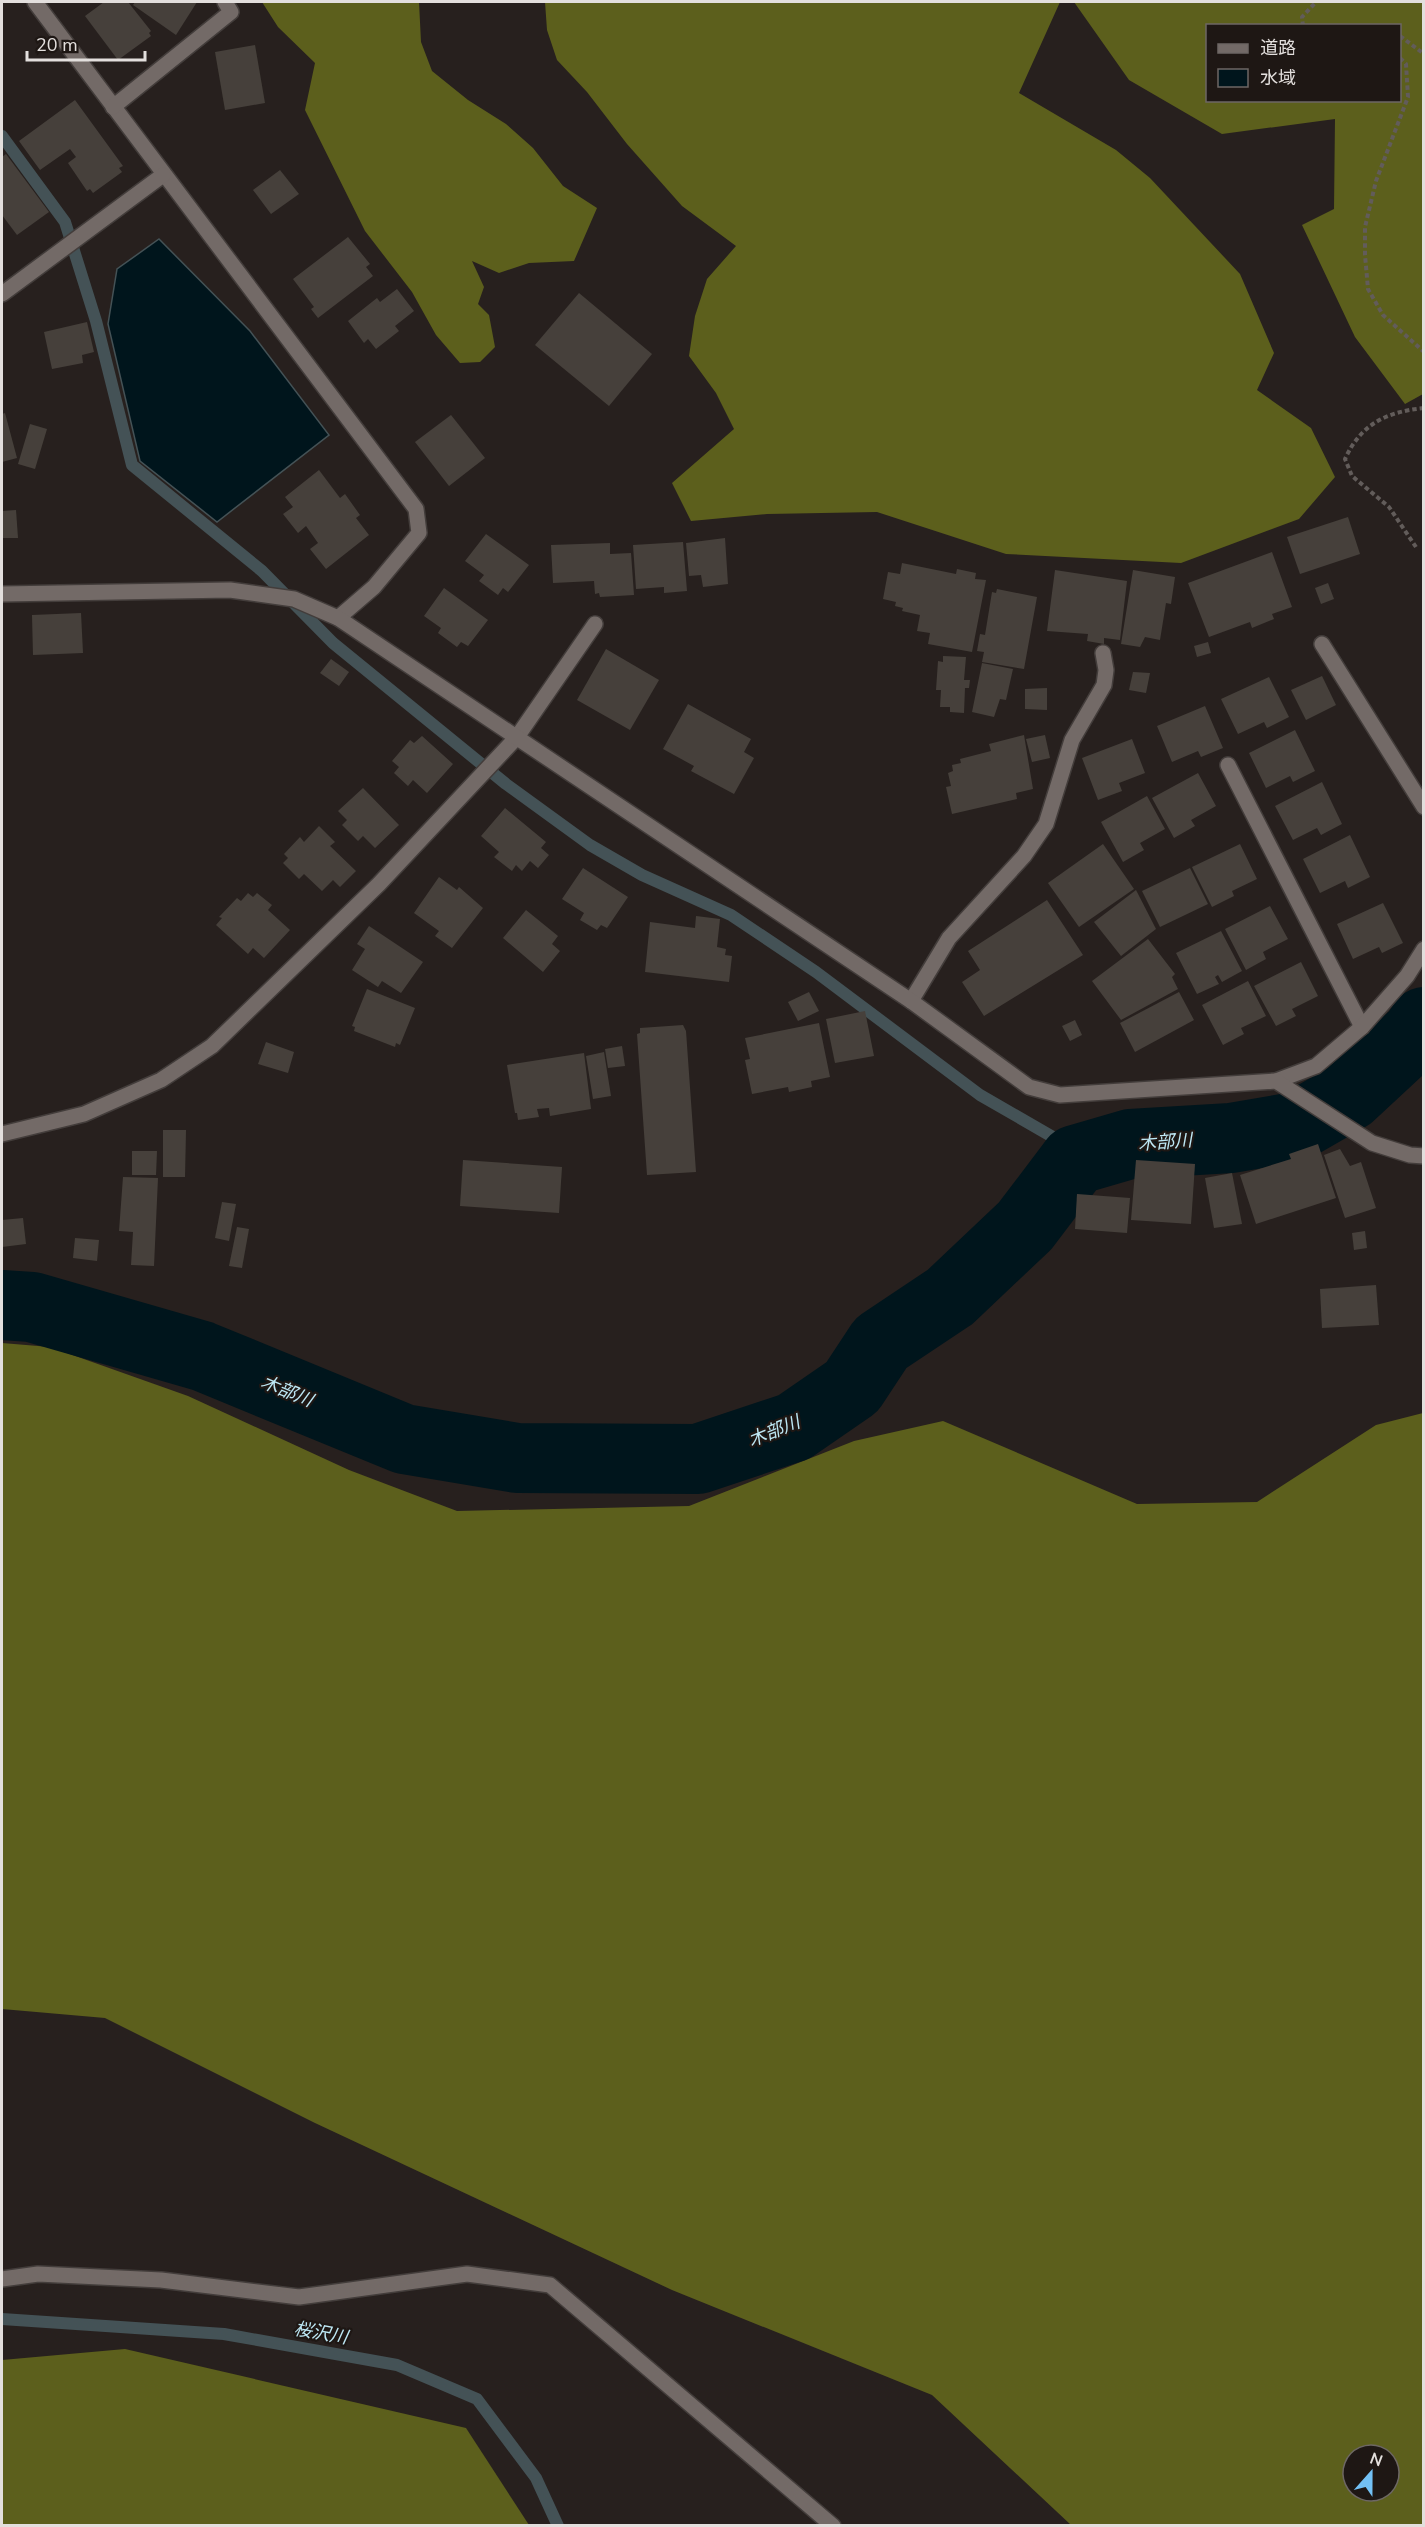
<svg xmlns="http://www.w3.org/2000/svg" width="1425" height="2527" font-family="'Nunito Sans','Noto Sans JP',sans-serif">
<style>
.forest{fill:#5c5f1c;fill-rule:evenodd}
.water{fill:#00151c;stroke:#445256;stroke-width:1.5}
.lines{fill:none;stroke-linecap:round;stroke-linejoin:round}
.stream{stroke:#445256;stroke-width:12}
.river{stroke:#00151c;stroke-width:70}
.building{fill:#46403b}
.service-casing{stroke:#433d3b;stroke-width:18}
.minor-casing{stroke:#433d3b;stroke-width:18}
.tertiary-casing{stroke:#433d3b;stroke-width:18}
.path{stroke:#625c5a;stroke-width:4;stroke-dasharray:4.5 3;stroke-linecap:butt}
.service{stroke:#736a67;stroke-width:15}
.minor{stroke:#736a67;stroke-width:15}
.tertiary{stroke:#736a67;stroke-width:15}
.labels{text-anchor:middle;stroke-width:4.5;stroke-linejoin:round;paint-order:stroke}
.water-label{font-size:18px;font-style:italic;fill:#bee8f5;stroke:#1e1714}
</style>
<rect width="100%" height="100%" fill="#27201e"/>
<!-- forest -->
<g class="forest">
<path d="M262,2H419L421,42L432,71L468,100L506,124L533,148L563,186L597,208L574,261L529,263L499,273L472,261L484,287L478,304L489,315L495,347L480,362L460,363L436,335L412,292L365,231L305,110L315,63L278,27Z"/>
<path d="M545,2H1060L1019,93L1116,150L1150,178L1240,274L1274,353L1257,390L1311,428L1335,477L1299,519L1181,563L1006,554L877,512L767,514L691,521L672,483L734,429L716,393L689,356L695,316L707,279L736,246L682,206L627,144L587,92L557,60L547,30Z"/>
<path d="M1074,2H1423V394L1405,404L1355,337L1302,225L1334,209L1335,119L1222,134L1129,80ZM1208,26H1400V100H1208Z"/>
<path d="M2,1343L50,1347L188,1396L349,1470L457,1511L689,1506L854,1441L943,1421L1137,1504L1257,1502L1376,1425L1423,1413V2525H1071L932,2395L672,2290L315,2123L105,2018L2,2009ZM1353,2455H1389V2491H1353Z"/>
<path d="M125,2349L466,2428L529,2525H2V2360Z"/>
</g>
<!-- water -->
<path class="water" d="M159,239L250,331L329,435L217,522L140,461L108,324L117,269Z"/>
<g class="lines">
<!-- stream -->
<g class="stream">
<path d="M2,136L65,222L96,321L132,465L262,571L333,643L506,784L590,845L642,875L731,915L816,972L980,1095L1058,1140L1075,1160"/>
<path d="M2,2319L224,2334L397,2365L477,2399L536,2478L558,2526"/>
</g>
<!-- river -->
<path class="river" d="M2,1305L32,1307L202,1356L404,1439L517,1458L698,1459L794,1427L852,1387L881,1343L950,1297L1025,1226L1075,1160L1130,1144L1231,1138L1295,1127L1349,1096L1416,1034L1424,1022"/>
</g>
<!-- building -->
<g class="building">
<path d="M104,2H128L151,31L149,33L151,36L118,60L85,16Z"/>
<path d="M135,2H197L176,35L133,5Z"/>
<path d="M255,45L265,103L225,110L215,52Z"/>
<path d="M75,100L123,166L119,168L122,172L93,193L90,189L87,191L68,163L76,157L70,149L40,170L19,141Z"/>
<path d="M6,154L49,212L17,235L2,215V157Z"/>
<path d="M280,170L299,194L271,214L253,190Z"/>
<path d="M348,237L370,264L366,267L373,276L318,318L311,309L314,307L293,279Z"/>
<path d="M397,289L414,311L395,326L399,331L376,349L368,339L364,343L348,321L377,298L380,302Z"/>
<path d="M579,293L652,354L609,406L535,345Z"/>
<path d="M87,322L94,352L82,355L83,363L52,369L44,332Z"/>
<path d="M5,413L17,458L2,462V414Z"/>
<path d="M451,415L485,458L449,486L415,442Z"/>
<path d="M30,424L47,429L35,469L18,464Z"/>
<path d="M319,470L340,498L345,494L360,515L356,518L369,535L326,569L310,549L318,543L306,526L298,533L283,514L293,507L285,497Z"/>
<path d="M16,510L18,538H2V511Z"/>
<path d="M1348,517L1360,554L1300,574L1287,537Z"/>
<path d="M486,534L529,565L508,592L503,588L498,595L479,581L484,575L465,561Z"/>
<path d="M725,538L728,584L703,587L701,575L689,576L686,543Z"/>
<path d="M683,542L687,591L664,593V587L636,589L633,545Z"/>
<path d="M610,543V554L631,553L634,595L600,597L599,593L595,594L594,581L553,583L551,545Z"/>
<path d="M1272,552L1292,607L1272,614L1274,619L1252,628L1250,622L1209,637L1188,583Z"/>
<path d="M902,563L956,574L957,569L976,573L975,579L986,580L972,652L928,644L930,633L917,631L920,615L902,611L903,608L895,606L896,602L883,599L888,572L900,574Z"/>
<path d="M1055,570L1127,581L1120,640L1104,638V644L1087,641L1088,634L1047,631Z"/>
<path d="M1133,570L1175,577L1171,604L1166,603L1160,640L1145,637L1140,647L1121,644Z"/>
<path d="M1328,583L1334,599L1321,604L1315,588Z"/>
<path d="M444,588L488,620L468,646L461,642L457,647L438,633L441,628L424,616Z"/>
<path d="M997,589L1037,597L1024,669L982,662L984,652L977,651L980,634L985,635L992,592L996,593Z"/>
<path d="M81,613L83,653L33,655L32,615Z"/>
<path d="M1208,642L1211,653L1197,657L1194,646Z"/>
<path d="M606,649L659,680L630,730L577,700Z"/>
<path d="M943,656L966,657L964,680H970L969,688H965L964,713L950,712V707H940L941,690H936L938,661L943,662Z"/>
<path d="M331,659L349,672L339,686L320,673Z"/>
<path d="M982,663L1013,669L1006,700L1000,699L994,717L972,712Z"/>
<path d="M1133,672L1150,673L1146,693L1129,690Z"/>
<path d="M1322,676L1336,705L1306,720L1291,690Z"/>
<path d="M1269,677L1289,717L1267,728L1264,722L1238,734L1221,699Z"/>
<path d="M1047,688V710L1025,709V689Z"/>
<path d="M688,704L751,739L744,752L754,758L734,794L691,771L694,766L663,749Z"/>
<path d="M1205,706L1223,748L1201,757L1198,751L1172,762L1157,726Z"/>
<path d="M1295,730L1315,771L1293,782L1290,776L1266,788L1249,753Z"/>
<path d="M1024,735L1033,789L1016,793L1017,799L952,814L946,787L951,786L948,773L953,771L952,765L961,763L960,759L991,751L989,744Z"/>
<path d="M1045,735L1050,758L1032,762L1026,739Z"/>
<path d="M422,736L453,764L427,793L413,780L408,786L394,773L399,767L392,761L410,740L414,743Z"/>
<path d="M1132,739L1145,773L1119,783L1122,791L1098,800L1082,758Z"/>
<path d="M1198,773L1216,806L1191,820L1195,826L1174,838L1152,798Z"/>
<path d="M1322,782L1342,824L1321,835L1317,828L1293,840L1275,806Z"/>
<path d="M363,788L399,825L375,848L363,836L358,841L342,825L347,820L338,811Z"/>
<path d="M1147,796L1165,829L1140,843L1144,850L1123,862L1101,822Z"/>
<path d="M505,808L546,842L541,848L549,855L538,868L530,861L522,871L516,865L512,871L494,857L499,852L481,836Z"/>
<path d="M319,826L335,842L330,846L356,871L340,887L333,880L322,891L304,874L299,879L283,863L288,858L284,854L300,837L304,842Z"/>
<path d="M1350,835L1370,877L1348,888L1345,881L1320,893L1303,859Z"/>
<path d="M1103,844L1134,889L1079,927L1048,883Z"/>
<path d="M1240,844L1257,879L1232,891L1234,896L1212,907L1192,867Z"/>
<path d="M583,868L628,897L607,928L601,925L597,930L580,920L584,913L562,899Z"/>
<path d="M1190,868L1208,904L1160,927L1142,891Z"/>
<path d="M439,877L457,890L459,887L483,908L452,948L435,936L439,931L414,913Z"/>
<path d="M1136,890L1156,929L1121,956L1094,922Z"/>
<path d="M248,893L253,897L257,893L272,905L268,910L290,930L264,958L253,948L248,954L216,925L222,918L219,917L237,898L241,901Z"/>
<path d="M1047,900L1083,955L984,1016L962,982L980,970L968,951Z"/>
<path d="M1383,903L1403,943L1382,953L1379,947L1353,959L1337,924Z"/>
<path d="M1270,906L1288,939L1263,952L1266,959L1246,970L1225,929Z"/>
<path d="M526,910L558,936L552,944L560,951L543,972L503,938Z"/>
<path d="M696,916L720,919L717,947L726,949L725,955L732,956L729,982L645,972L650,922L695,928Z"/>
<path d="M369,926L423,962L401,993L382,981L378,987L352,970L365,949L357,944Z"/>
<path d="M1221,931L1242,971L1222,982L1218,975L1215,977L1219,984L1197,994L1176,953Z"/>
<path d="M1148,939L1175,974L1172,977L1178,989L1121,1020L1092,981Z"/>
<path d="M1301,962L1318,996L1292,1009L1296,1016L1276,1026L1254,986Z"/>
<path d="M1248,981L1266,1016L1241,1028L1244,1034L1223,1045L1202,1005Z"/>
<path d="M367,989L415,1008L400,1045L396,1043L395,1047L354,1031L355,1027L352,1026Z"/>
<path d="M809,992L819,1011L798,1021L788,1002Z"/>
<path d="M1179,992L1194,1020L1135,1052L1120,1023Z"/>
<path d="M865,1011L874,1056L835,1063L826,1019Z"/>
<path d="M1075,1020L1082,1035L1070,1041L1062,1026Z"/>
<path d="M819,1023L830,1077L811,1081L812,1087L789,1092L788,1087L752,1094L745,1060L750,1059L745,1038Z"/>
<path d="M683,1025L686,1031L696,1172L647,1175L637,1034L640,1033V1028Z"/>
<path d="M266,1042L294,1052L288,1073L258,1064Z"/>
<path d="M622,1046L625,1066L608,1068L605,1049Z"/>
<path d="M604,1052L611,1096L593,1099L586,1056Z"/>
<path d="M584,1053L591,1109L550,1116L549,1108L537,1109L539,1117L518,1120L517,1113H515L507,1065Z"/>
<path d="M163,1130H186L185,1177H163Z"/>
<path d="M1318,1144L1336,1198L1256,1224L1240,1175L1291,1159L1289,1154Z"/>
<path d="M1340,1149L1350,1166L1361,1162L1376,1208L1345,1218L1324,1155Z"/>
<path d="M132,1151H157L156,1175H132Z"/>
<path d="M463,1160L562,1167L559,1213L460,1206Z"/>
<path d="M1136,1160L1195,1164L1191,1224L1131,1220Z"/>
<path d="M1232,1173L1242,1224L1214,1228L1205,1178Z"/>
<path d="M123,1177L158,1178L154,1266L131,1265L133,1232L119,1231Z"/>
<path d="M1077,1194L1130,1198L1127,1233L1075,1229Z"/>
<path d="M222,1202L236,1204L229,1241L215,1238Z"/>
<path d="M23,1218L26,1244L2,1247V1220Z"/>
<path d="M237,1227L249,1229L242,1268L229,1266Z"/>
<path d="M1365,1231L1367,1248L1354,1250L1352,1233Z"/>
<path d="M75,1238L99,1240L97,1261L73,1258Z"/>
<path d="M1376,1285L1379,1325L1322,1328L1320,1289Z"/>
</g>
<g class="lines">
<defs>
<g id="service">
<path d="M517,737L595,624"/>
<path d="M1228,765L1362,1027"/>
<path d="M911,1001L949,938L1024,856L1046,824L1072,740L1104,685L1106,670L1103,653"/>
</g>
<g id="minor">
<path d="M35,2L416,509L419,533L374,587L338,618"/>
<path d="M113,107L231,12L225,2"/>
<path d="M2,294L163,175"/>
<path d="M1322,644L1424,807"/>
<path d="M1276,1081L1316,1066L1362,1027L1407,976L1424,949"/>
<path d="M2,1134L84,1114L161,1080L212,1046L379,884L517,737"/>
<path d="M2,2279L38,2274L161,2280L299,2297L467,2274L550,2285L833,2526"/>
</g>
<path id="tertiary" d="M2,594L230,590L294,599L338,618L911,1001L1029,1087L1060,1095L1276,1081L1372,1143L1410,1155L1424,1156"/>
</defs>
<!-- service casing -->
<use href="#service" class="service-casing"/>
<!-- minor casing -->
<use href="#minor" class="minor-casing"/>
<!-- tertiary casing -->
<use href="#tertiary" class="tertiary-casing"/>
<!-- path -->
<g class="path">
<path d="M1303,26L1302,17L1316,2"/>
<path d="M1400,36L1424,54"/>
<path d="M1400,58L1406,64L1408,97L1376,181L1365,227V255L1368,289L1383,315L1424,352"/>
<path d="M1416,547L1389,507L1352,476L1345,459C1361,424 1386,412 1424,408"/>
</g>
<!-- service -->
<use href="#service" class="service"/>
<!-- minor -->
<use href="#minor" class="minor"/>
<!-- tertiary -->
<use href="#tertiary" class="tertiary"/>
</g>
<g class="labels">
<!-- water labels -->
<g class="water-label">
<text transform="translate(1165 1142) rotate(-4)" y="6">木部川</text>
<text transform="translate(287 1391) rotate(22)" y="6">木部川</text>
<text transform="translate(774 1431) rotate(-22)" y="6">木部川</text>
<text transform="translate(321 2333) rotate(10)" y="6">桜沢川</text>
</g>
</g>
<!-- border -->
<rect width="1425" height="2527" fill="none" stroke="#e3dfdd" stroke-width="6"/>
<!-- legend -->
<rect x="1206" y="24" width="195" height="78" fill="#1e1714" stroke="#6d6764" stroke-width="1.5"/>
<rect x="1218" y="44" width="30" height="9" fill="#736a67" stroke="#6d6764" stroke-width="1.5"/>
<text x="1260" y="54" font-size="18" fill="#e3dfdd">道路</text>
<rect x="1218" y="69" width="30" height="18" fill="#00151c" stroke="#6d6764" stroke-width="1.5"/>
<text x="1260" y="84" font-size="18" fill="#e3dfdd">水域</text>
<!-- north arrow -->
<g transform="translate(1371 2473) rotate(21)"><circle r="28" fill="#1e1714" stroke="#6d6764" stroke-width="1.5"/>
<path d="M0-4.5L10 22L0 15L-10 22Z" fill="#73c1f5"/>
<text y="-9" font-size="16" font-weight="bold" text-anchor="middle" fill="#e3dfdd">N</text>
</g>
<!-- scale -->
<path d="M27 51v9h118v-9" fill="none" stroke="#e3dfdd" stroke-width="3"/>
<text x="36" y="51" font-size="18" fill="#e3dfdd" stroke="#1e1714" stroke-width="4.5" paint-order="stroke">20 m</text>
</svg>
